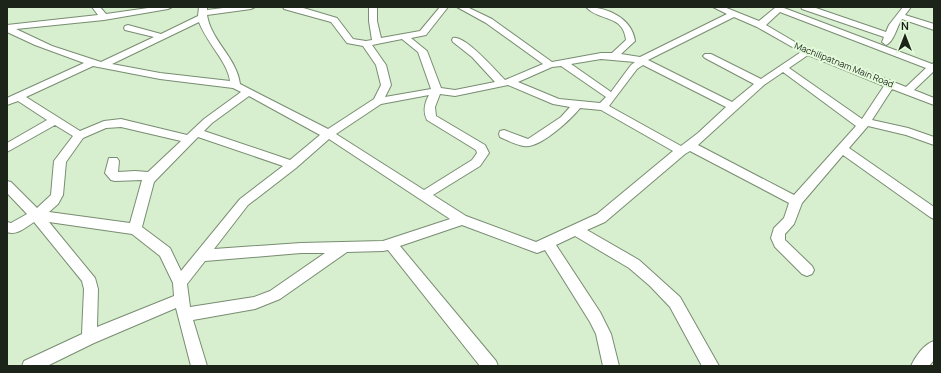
<svg xmlns="http://www.w3.org/2000/svg" width="941" height="373" font-family="Manrope,sans-serif">
<style>
.lines{fill:none;stroke-linecap:round;stroke-linejoin:round}
.minor-casing{stroke:#788d71;stroke-width:2}
.minor{fill:#fff;fill-rule:evenodd}
.labels{text-anchor:middle;stroke-width:4;stroke-linejoin:round;paint-order:stroke}
.far-street-label{font-size:9px;fill:#1c2419;stroke:#e4fcdc}
</style>
<rect width="100%" height="100%" fill="#d7eecf"/>
<g class="lines">
<defs>
<g id="minor">
<path d="M92,7H100L106,14L155,7H172L168,9L104,20L16,29L52,46L101,62L154,37L125,30L124,28L125,26L128,25L161,34L198,16L199,7H207V10L231,7H255L251,9L207,15C211,41 237,58 240,84L328,129L374,99L381,85L376,65L363,46L347,43L331,22L284,9L283,7H300L337,18L353,39L366,41L372,40L369,21V7H377V21L381,38L420,31L440,7H448L426,35L411,38L427,51L441,88L455,90L495,82L472,57L453,42L452,40L453,38C465,35 496,71 505,80L543,64L486,23L457,7H467L492,19L552,62L601,53H612L626,40C623,14 600,22 586,7C607,7 632,18 635,41L621,54L640,57L727,14L713,7H724L759,21L776,7H785L784,8L932,64L934,63V71L914,90L934,98V105L892,89L872,120L908,128L934,137V145L906,135L868,126L849,148L934,207V219L930,217L843,155L802,203L794,224L785,234V240L812,266L814,270L812,274L807,276L802,274L775,247L771,238L774,228L784,218L789,203L690,151L685,154L605,222L587,230L639,260L680,297L719,366H702L670,307L650,286L629,268L575,236L556,245L600,312L611,334L619,366H603L596,334L590,322L545,250L537,253L462,225L400,246L496,361L498,366H480L388,250L383,251L347,252L280,299L255,309L193,320L207,366H191L176,308L94,343L47,366H22L24,361L82,334L84,289L82,281L34,222C26,227 17,236 7,232V222L11,223L27,214L7,193V181L11,182L37,208L51,195L54,161L73,136L55,125L7,152V143L47,120L18,101L7,105V98L84,63L35,45L7,32V25L98,15ZM780,12L926,68L906,87L800,45L766,25ZM734,17L757,27L801,52L761,79L711,54H705L703,56L705,58L754,84L732,102L648,60ZM199,22C206,42 228,62 230,81L160,73L112,64ZM402,39L418,52L431,89L385,97L391,85L386,65L372,45ZM808,55L884,86L862,119L789,68ZM601,59L635,62L631,65L611,92L571,64ZM643,65L726,107L698,133L681,146L609,106L637,69ZM93,66L160,79L233,88L241,92L204,119L187,135L121,119L104,121L80,131L26,97ZM561,66L606,97L600,103L559,99L518,82L552,67ZM783,72L856,126L794,195L698,145L764,85ZM508,85L553,104L570,107L561,117L528,139L504,130L500,131L499,134L500,137C507,140 516,145 524,146C540,149 571,119 580,108L601,110L673,151L597,214L536,242L466,216L433,195L480,166L489,153L485,145L436,116L435,107L440,94L455,96ZM429,95C424,104 423,112 427,120L476,150L477,153L472,160L424,190L336,134L381,104ZM249,96L320,135L290,160L204,131L212,123ZM121,127L181,141L148,172L135,171L118,172L119,161L117,158H109L105,173L111,180L115,181L142,180L130,223L49,212L58,204L63,195L66,162L83,138L106,128ZM198,137L283,166L240,199L181,271L170,248L142,227L154,182ZM329,139L450,219L383,241L301,243L214,249L248,205L296,168ZM49,222L132,234L160,256L173,283L174,296L97,327L98,289L95,278ZM301,253H325L270,291L254,297L190,307L187,284L205,261Z"/>
<path d="M801,7H813L886,32L889,25L903,7H911L905,15L934,24V30L902,19C897,26 894,42 886,45L882,42L884,37L802,9Z"/>
<path d="M934,341V360L929,366H911C915,357 924,344 934,341Z"/>
</g>
</defs>
<!-- minor casing -->
<use href="#minor" class="minor-casing"/>
<!-- minor -->
<use href="#minor" class="minor"/>
</g>
<g class="labels">
<!-- far-street labels -->
<g class="far-street-label">
<text transform="translate(844 65) rotate(22)" y="3">Machilipatnam Main Road</text>
</g>
</g>
<!-- border -->
<rect width="941" height="373" fill="none" stroke="#1c2419" stroke-width="16"/>
<!-- north arrow -->
<g transform="translate(905 36)" stroke="#e4fcdc" stroke-width="3" paint-order="stroke">
<path d="M0-3L7 15L0 10L-7 15Z" fill="#1c2419"/>
<text y="-6" font-size="11" font-weight="bold" text-anchor="middle" fill="#1c2419">N</text>
</g>
</svg>
